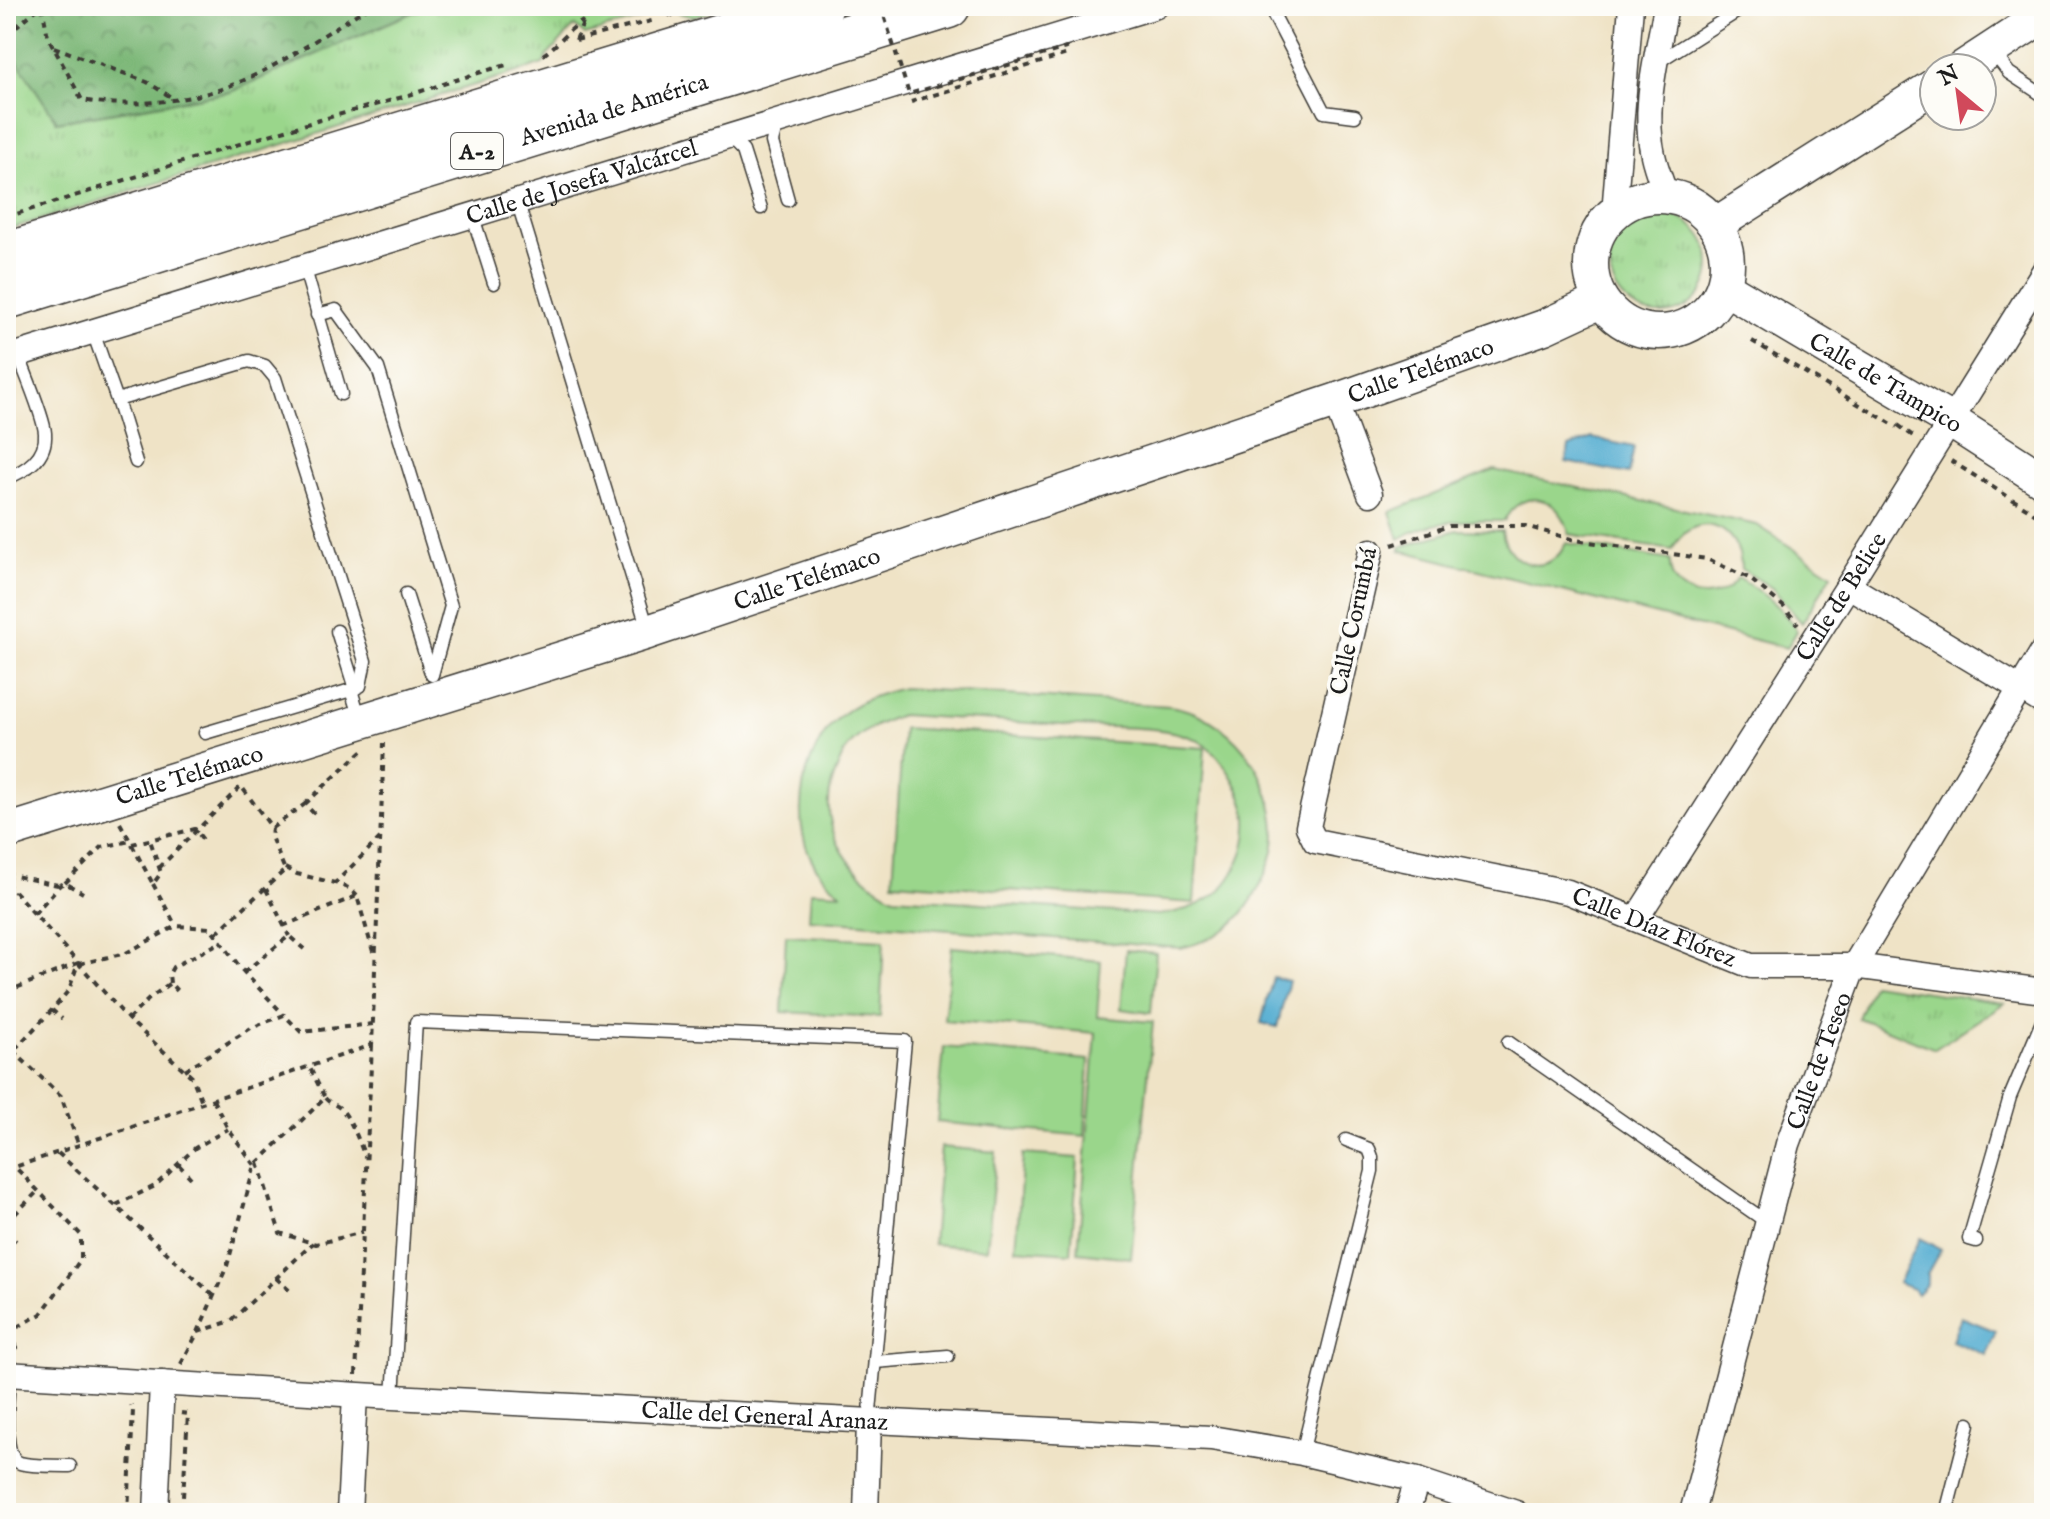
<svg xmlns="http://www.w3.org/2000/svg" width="2050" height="1519" font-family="'IM FELL English',serif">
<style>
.grass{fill:url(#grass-tufts);stroke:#5b7954;stroke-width:2}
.forest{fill:url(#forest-crowns);stroke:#4c6a4a;stroke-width:2}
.garden{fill:#9ad68b;stroke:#5b7954;stroke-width:2;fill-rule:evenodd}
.water{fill:#54add1;stroke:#386476;stroke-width:2}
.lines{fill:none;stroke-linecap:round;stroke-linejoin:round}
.lane-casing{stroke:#3c3a36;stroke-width:15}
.street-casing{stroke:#3c3a36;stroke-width:27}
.secondary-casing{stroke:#3c3a36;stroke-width:37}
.highway-casing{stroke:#3c3a36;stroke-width:47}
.path{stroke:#3c3a36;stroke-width:4;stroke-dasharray:6 6;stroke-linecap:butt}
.lane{stroke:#fff;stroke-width:12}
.street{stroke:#fff;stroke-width:24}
.secondary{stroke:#fff;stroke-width:34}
.highway{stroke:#fff;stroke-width:44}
.path-bridge{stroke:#3c3a36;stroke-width:4;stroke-dasharray:6 6;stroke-linecap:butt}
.labels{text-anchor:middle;stroke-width:7;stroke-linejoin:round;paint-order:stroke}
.shield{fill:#fdfcf7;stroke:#605f5e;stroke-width:2}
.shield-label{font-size:22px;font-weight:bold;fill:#1c1c1c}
.street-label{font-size:24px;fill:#1c1c1c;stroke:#fdfcf7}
</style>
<defs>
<pattern id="grass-tufts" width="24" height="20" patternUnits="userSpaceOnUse" patternTransform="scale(2)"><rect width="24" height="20" fill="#9ad68b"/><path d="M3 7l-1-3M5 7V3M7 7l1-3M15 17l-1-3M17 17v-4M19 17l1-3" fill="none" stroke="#84b777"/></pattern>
<pattern id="forest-crowns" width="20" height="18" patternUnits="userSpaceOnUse" patternTransform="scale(2)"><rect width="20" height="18" fill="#7bb777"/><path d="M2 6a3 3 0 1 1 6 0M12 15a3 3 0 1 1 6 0" fill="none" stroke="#649461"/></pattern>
</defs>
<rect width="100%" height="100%" fill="#fdfcf7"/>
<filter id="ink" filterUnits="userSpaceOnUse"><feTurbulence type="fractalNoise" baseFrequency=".0125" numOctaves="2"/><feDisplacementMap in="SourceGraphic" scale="16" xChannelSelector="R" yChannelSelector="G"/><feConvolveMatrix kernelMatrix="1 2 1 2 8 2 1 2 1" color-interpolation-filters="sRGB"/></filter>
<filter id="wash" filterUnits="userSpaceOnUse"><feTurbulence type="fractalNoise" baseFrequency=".006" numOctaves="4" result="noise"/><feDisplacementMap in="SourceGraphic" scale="32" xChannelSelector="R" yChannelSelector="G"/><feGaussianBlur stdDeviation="1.8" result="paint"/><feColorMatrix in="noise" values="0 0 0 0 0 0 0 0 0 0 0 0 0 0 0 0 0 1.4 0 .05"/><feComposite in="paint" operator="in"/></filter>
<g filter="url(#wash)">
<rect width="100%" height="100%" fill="#efe3c6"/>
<!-- grass -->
<g class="grass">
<path d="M427,6H729L693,17L671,11L585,35L575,26L548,55L543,64L6,230V44L58,122L230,92Z"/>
<circle cx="1660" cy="264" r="50"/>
<path d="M1872,984L2004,1003L1935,1049L1858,1018Z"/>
</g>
<!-- forest -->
<path class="forest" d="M6,6H427L230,92L57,122L6,44Z"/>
<!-- garden -->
<g class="garden">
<path d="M1494,470L1757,525L1832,574L1802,623L1772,588L1741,569C1741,523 1692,508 1672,550L1569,534C1562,497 1523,485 1504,521C1469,520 1430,519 1399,539L1390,512Z"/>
<path d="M1457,530L1502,531C1507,567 1550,579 1566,543L1670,560C1668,599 1717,608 1738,578C1762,592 1782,607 1797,631L1787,648L1400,550V547Z"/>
<path d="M903,688L1170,706C1229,715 1274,773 1275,833C1275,864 1251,910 1226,929C1212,939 1198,944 1181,948L809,919L811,891L842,893C783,856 793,763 837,719C856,701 878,694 903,688ZM901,715C959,719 1018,722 1077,726C1111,728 1173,724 1202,743C1224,757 1249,800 1247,826C1247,838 1244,850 1239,861C1225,897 1196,910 1159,915L894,897C846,874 813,822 837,769C840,762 843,753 848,747C861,731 882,722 901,715Z"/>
<path d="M903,728L1205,748L1194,903L893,882Z"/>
<path d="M786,935L884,940L880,1017L782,1012Z"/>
<path d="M952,947L1101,961L1097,1017L1153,1022L1131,1258L1078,1252L1096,1033L944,1020Z"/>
<path d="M1126,950L1156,953L1151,1013L1121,1009Z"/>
<path d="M944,1047L1089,1060L1085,1136L937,1122Z"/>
<path d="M941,1147L996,1152L987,1249L933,1244Z"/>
<path d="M1023,1154L1078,1158L1071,1253L1016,1249Z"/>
</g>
<!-- water -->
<g class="water">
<path d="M1592,438L1634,447L1629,474L1566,462L1569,447Z"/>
<path d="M1273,977L1289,981L1277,1027L1261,1023Z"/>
<path d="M1920,1238L1941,1249L1927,1274V1284L1917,1294L1913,1289L1898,1283Z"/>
<path d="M1961,1317L1996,1331L1986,1355L1952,1341Z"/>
</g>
</g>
<g filter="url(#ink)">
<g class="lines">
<defs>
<g id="lane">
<path d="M1269,6L1324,112L1355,116"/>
<path d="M1993,52L2009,73L2044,96"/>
<path d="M1656,63L1746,6"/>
<path d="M777,122L772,142L788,200"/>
<path d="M728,136L743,151L761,208"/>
<path d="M517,200L648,629"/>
<path d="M472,214L494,283"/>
<path d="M304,266L341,394"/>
<path d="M317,315L336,310L378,368L451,606L432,675"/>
<path d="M93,332L117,400L249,361L265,366L275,378L365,661L360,686L351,690L360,719"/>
<path d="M117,400L136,462"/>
<path d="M6,478C26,471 47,457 45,433C44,417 25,373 18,354"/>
<path d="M406,594L431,673"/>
<path d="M337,631L355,689"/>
<path d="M205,733L351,690"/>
<path d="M1508,1042L1767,1222"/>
<path d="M1976,1241L1969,1239L2010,1097L2044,1017"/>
<path d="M875,1362L948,1356"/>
<path d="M9,1374C9,1394 0,1456 20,1463C34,1467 54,1465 70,1466"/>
<path d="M393,1397L416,1022L905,1041L869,1422"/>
<path d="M1302,1453L1372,1171V1157L1369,1149L1346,1140"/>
<path d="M1946,1513L1969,1424"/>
</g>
<g id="street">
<path d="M1666,6C1658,53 1642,107 1653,155C1656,169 1662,183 1666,196"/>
<path d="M1614,213L1631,6"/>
<path id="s1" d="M6,358L1156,6"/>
<path d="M1335,401L1370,494"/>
<path id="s2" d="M1371,551L1308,827L1315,841L1568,892L1751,966H1854L2044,991"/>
<path d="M1850,583L1857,591L2044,703"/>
<path id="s3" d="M1636,919L1850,583L2044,271"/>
<path id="s4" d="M6,1374L393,1397L1211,1438L1302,1453L1417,1480L1516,1513"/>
<path d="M156,1513L162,1383"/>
<path d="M349,1513L355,1395"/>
<path d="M866,1513L869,1422"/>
<path d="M1407,1513L1417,1480"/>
<path id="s5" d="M1692,1513L1788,1144L1854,966L2044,649"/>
</g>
<g id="secondary">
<path d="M1963,68L2044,15"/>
<circle cx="1659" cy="264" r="68"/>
<path d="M1715,225L1934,86"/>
<path id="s6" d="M1724,287L1951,421L2044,481"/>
<path id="s7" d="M6,832L648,632L1335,401L1544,327L1600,301"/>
</g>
<g id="highway">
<path d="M6,255L821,6"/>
<path id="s8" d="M6,297L948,6"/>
</g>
</defs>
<!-- lane casing -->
<use href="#lane" class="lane-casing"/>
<!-- street casing -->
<use href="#street" class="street-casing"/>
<!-- secondary casing -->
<use href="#secondary" class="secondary-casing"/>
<!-- highway casing -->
<use href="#highway" class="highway-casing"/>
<!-- path -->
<g class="path">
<path d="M42,6L48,37L82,100C124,108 184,102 224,88C276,70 323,34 370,6"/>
<path d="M659,6L671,16"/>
<path d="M671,16L681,6"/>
<path d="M6,35L41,6"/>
<path d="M576,40L655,20"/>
<path d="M576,40L590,6"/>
<path d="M54,47L147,82L171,97"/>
<path d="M543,55C558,45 566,31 583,21"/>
<path d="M6,217C130,180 253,137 378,104C423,92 466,75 511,64"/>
<path d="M1752,341L1897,427"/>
<path d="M1898,425L1916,438"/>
<path d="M1951,461L2044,519"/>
<path d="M1392,545L1449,526H1525L1575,540L1707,559L1749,578L1783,606L1798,624"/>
<path d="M305,804L362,751"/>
<path d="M120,823L132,844L195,829L206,844"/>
<path d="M272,828L305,804L318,818"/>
<path d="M132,845L153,884L161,873L150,840"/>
<path d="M159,868L241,786L272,828L271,837L285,870L215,934"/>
<path d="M285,868L297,874L335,883"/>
<path d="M6,874L58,885"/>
<path d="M6,882L128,1019L192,1077L203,1104"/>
<path d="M65,883L102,847L130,841"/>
<path d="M153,884L176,926"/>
<path d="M266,889L289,936"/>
<path d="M357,896L349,888L335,883L380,838"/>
<path d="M34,914L60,885L65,883L83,893"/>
<path d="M283,926L357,896L374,955"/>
<path d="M79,964L126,953L176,926L211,928L242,970L284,1015"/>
<path d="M244,972L289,936L304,949"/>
<path d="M170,983L169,974L173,967L221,942"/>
<path d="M6,992L78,963L69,990L52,1010L62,1019"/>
<path d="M128,1019L150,998L170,983L180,994"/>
<path d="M6,1045L13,1051L52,1010"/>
<path d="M13,1051L61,1096L79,1146"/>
<path d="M185,1070L251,1028L284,1015L301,1032L373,1024"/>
<path d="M325,1098C330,1104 336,1104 341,1109C352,1121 359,1141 365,1157"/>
<path d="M213,1100L228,1129L255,1165"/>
<path d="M58,1153L214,1296"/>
<path d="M258,1163L280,1233L316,1244L363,1232"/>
<path d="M179,1165L191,1178"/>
<path d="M6,1170L372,1045L384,743"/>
<path d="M116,1205L155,1186L195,1148L228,1129"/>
<path d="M6,1223L38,1191"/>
<path d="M6,1232L16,1241"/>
<path d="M276,1278L290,1291"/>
<path d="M198,1332L231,1321L313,1243"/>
<path d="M7,1333L41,1314L81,1259V1235L15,1167"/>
<path d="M8,1334L20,1353"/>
<path d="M181,1364L198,1332L227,1266L255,1165L325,1098L310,1068"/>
<path d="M356,1375L372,1045"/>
<path d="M181,1413L188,1414L182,1513"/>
<path d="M128,1513L133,1410L131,1405"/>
</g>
<!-- lane -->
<use href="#lane" class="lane"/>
<!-- street -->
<use href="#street" class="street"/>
<!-- secondary -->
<use href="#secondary" class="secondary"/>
<!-- highway -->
<use href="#highway" class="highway"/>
<!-- path-bridge -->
<path class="path-bridge" d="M881,6L909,94L1066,48L1067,54L911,102"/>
</g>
</g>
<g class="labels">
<!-- shield labels -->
<rect class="shield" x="451" y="133" width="52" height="36" rx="6"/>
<g class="shield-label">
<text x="477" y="159">A-2</text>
</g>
<!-- street labels -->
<g class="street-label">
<text dy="8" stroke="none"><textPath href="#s8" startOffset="636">Avenida de América</textPath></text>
<text dy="8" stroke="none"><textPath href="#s1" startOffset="602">Calle de Josefa Valcárcel</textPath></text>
<text dy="8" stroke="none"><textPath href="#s7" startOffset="1488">Calle Telémaco</textPath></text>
<text dy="8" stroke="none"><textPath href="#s6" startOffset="188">Calle de Tampico</textPath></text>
<text dy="8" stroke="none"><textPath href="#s7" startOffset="840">Calle Telémaco</textPath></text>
<text dy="8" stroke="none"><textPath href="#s3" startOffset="382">Calle de Belice</textPath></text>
<text transform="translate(1353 621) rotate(-78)" y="8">Calle Corumbá</text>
<text dy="8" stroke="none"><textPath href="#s7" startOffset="192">Calle Telémaco</textPath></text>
<text dy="8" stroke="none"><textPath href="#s2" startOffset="650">Calle Díaz Flórez</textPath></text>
<text dy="8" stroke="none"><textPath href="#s5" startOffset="470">Calle de Teseo</textPath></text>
<text dy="8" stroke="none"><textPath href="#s4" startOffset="760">Calle del General Aranaz</textPath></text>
</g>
</g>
<!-- margin -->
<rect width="2050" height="1519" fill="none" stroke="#fdfcf7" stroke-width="32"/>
<!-- north arrow -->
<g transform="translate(1958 92) rotate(331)"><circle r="38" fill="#fdfcf7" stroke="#a3a29f" stroke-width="2"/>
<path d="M0-6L14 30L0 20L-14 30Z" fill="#d1495b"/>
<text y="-12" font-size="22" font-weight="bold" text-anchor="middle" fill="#1c1c1c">N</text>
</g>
</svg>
